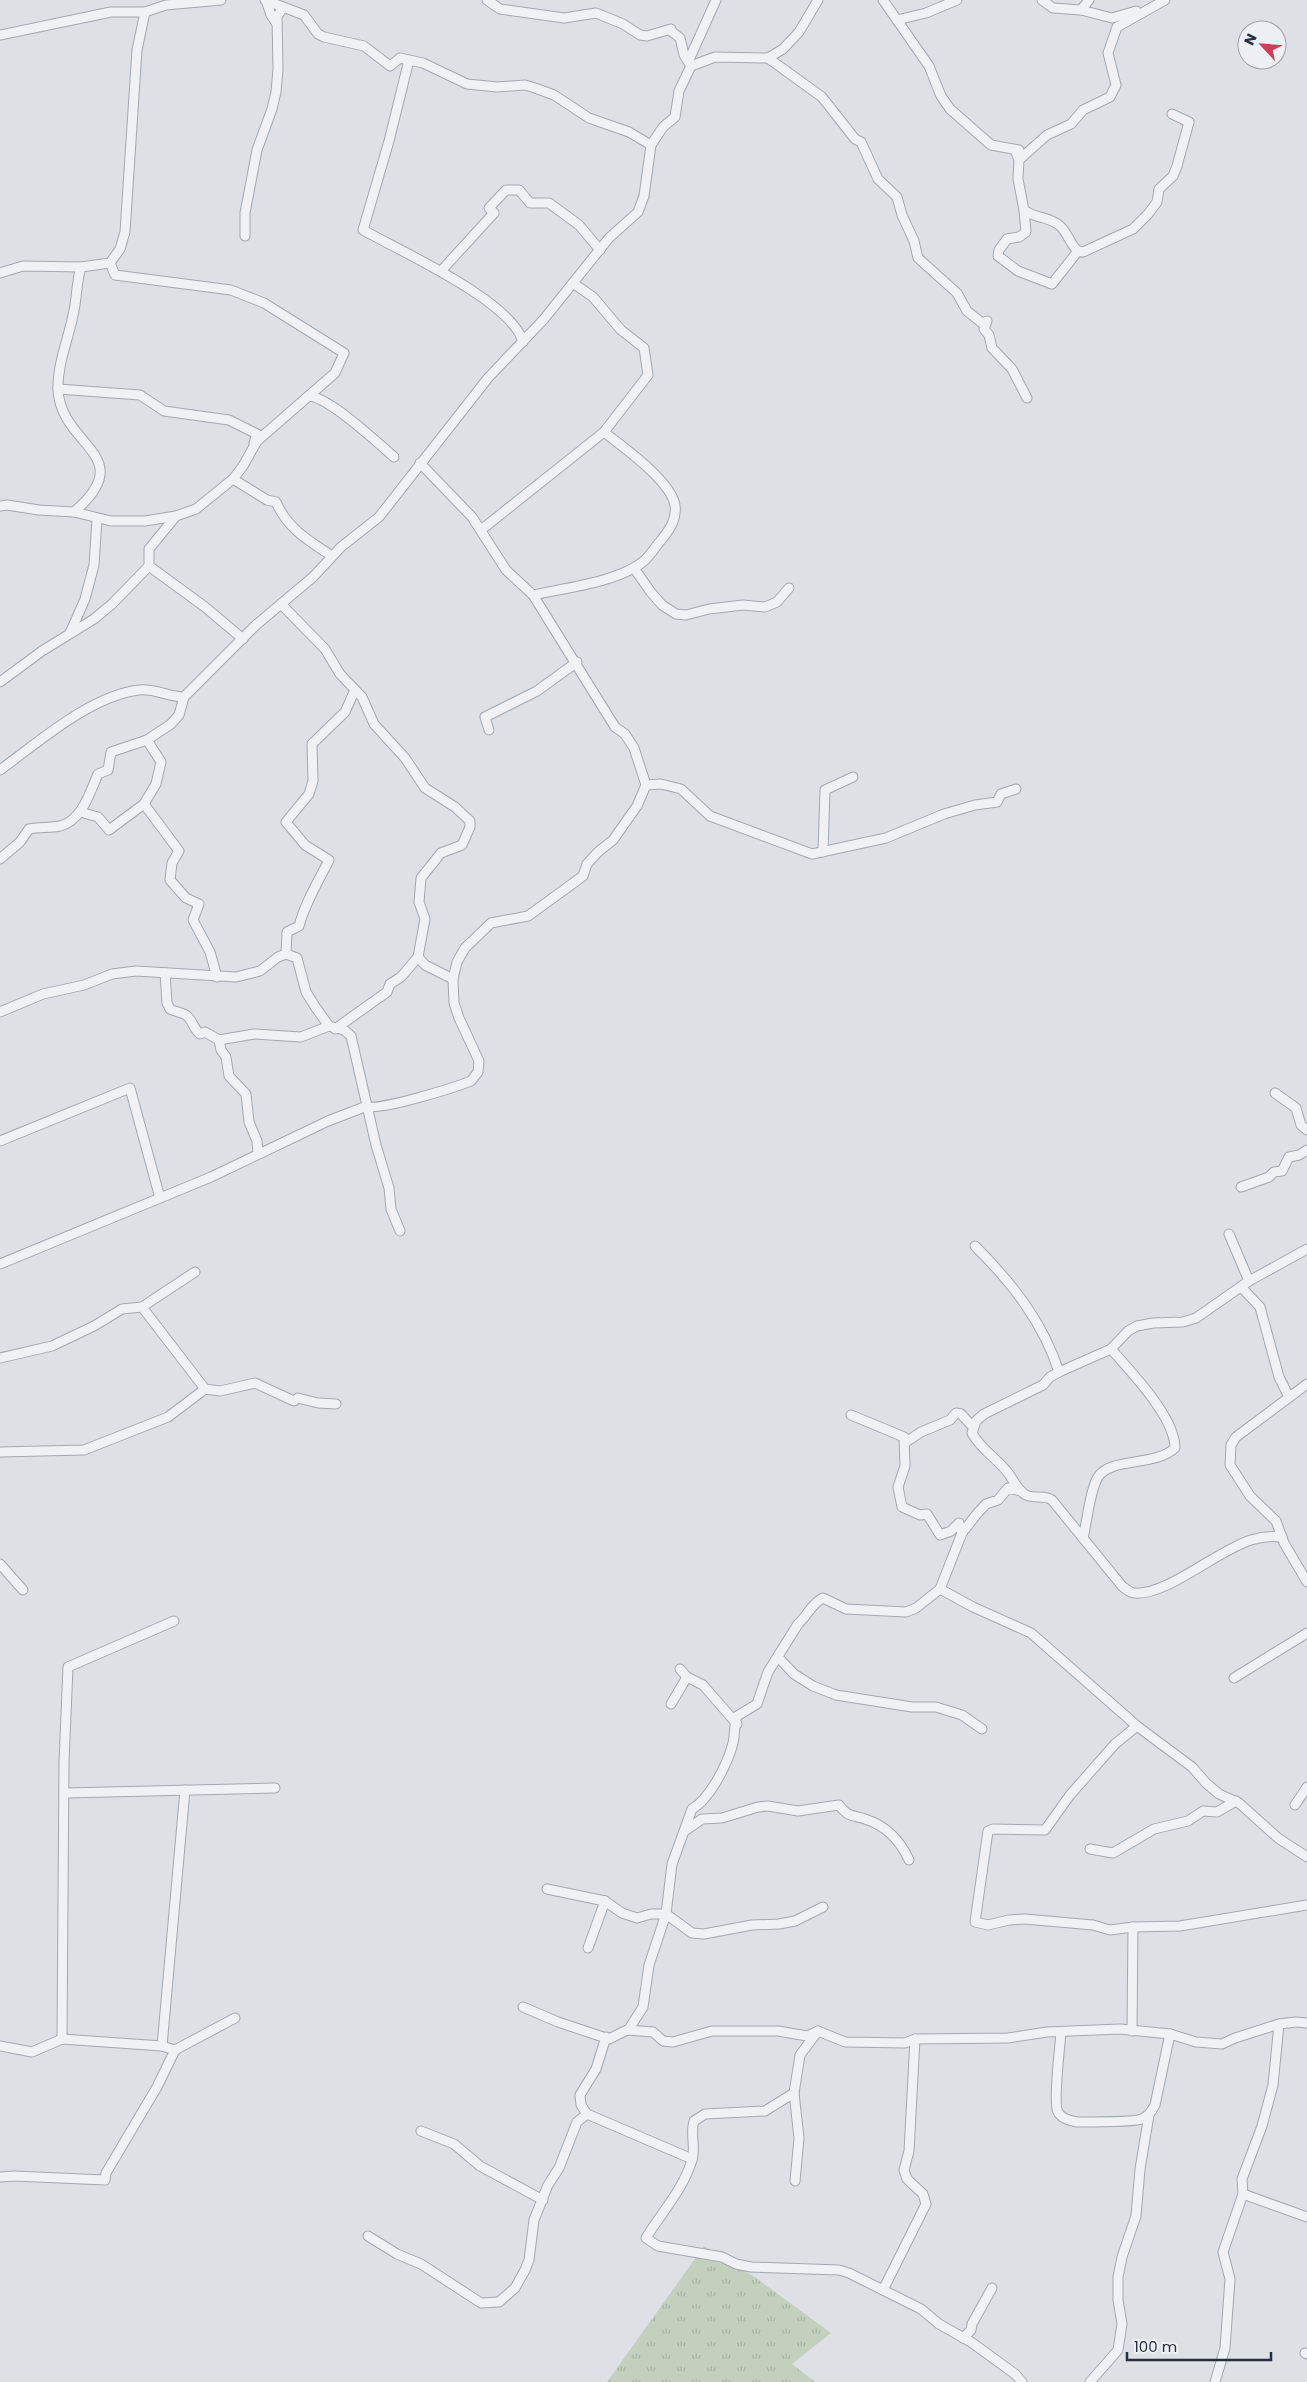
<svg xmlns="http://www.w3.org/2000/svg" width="1307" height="2382" font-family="Poppins,sans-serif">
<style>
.grass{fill:url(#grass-tufts)}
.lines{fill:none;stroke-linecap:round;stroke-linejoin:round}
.street-casing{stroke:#a2a8b0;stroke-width:11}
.street{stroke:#eff1f5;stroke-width:9}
</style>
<defs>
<pattern id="grass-tufts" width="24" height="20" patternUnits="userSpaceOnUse" patternTransform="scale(1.25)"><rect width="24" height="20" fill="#c3d0be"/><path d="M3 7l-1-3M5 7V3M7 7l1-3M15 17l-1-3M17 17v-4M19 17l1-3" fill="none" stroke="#a7b3a4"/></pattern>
</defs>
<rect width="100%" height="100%" fill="#dde1e6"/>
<!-- grass -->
<path class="grass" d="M704,2246L756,2278L831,2333L792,2364L815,2382H607Z"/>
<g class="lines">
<defs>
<g id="street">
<path d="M265,0L304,15L318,34L324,37L364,46L390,66L400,58L423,63L467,84L497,87L525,85L535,88L554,95L589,118L629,132L651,145"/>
<path d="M266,0L271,15L277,24"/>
<path d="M487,0L500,9L564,18L596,13L623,24L640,35L647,36L671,29V31L680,38L684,55L691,66"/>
<path d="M883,0L929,66L941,96L950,109L991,145L1019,150"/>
<path d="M1042,0L1053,8L1081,10L1112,18L1136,11"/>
<path d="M1081,10L1089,0"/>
<path d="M897,20L926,13L957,0"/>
<path d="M0,35L111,12H145L166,5L221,0"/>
<path d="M768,58L822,97L855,139L861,142L878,179L897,197L902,215L914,241L918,258L957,293L967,311L982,323L987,321L984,329L989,335L992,348L1012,369L1027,398"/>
<path d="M409,60L389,141L363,230C400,251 512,301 523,342"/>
<path d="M689,60L716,0"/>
<path d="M1015,150L1019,160L1018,179L1024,210L1026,232L1019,237L1007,239L999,250L998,256L1018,271L1052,284L1078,251L1083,252L1133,229L1148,214L1157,202L1159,189L1173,176L1177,166L1189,122L1172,114"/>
<path d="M1019,160L1047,135L1071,124L1083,110L1110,97L1116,85L1108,53L1117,27L1165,0"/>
<path d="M1024,210C1035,219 1049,216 1060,226C1068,233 1070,245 1078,251"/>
<path d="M245,236V213L257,150L272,109L276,92L278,69L277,17L283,7"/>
<path d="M441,271L494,213L489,208L506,190H519L530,203H549L579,225L600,250"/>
<path d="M0,273L23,266L81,267"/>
<path d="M58,389L140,395L164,411L229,420L257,434L254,443"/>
<path d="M309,396C329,397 378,443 394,457"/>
<path d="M233,479L267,500L276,502C287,528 309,541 332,556"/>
<path d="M0,506L7,505L39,510L74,512L111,521H145L176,516"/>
<path d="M74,512C140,455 61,447 58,390C57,362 71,333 75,305C77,292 77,280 81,267L110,263L120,249L125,232L137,50L145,12"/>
<path d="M481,530L604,432"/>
<path d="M149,566L205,607L243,639"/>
<path d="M634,568L650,591L662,605L676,614L686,615L709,609L743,605L765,607L777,602L789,588"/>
<path d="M533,595C565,588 620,582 645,560C651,554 656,546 662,539C670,529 677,519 675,505C670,480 624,448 604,432L648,375L644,348L621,330L593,297L573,283"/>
<path d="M281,604L325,649L340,674L362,697L374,724L405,758L425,788L455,807L470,821V827L462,845L441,853L421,878L419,902L425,919L418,957L401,977L390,984L387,992L335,1029"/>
<path d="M70,633L85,599L94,565L97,519"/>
<path d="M0,682L42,651L94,619L112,604L149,566V549L176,516L196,509L233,479L243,466L257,441L335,373L344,353L264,303L231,290L115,275L110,263"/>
<path d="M489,730L485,717L537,691L577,662"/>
<path d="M0,770C39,742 90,696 139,690C154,688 169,697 184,697"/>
<path d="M646,785L661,784L681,789L710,816L812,854L886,838L944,814L975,805L997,802L1001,794L1016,789"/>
<path d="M144,804L179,851L172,863L170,880L186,898L199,904L193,920L210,952L217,977"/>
<path d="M80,812L98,817L109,830L144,804L156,784L161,762L147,740"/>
<path d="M823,852L825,790L853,777"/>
<path d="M0,859L20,842L29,829C39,827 50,828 60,826C82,821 90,792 98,774L108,770L111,752L147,740L171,724L179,715L184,697L256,625L313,577L341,547L379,517L488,378L544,319L609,238L638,212L644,196L651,145L663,127L675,117L679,91L691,66L715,57L768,58L783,49L799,32L818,0"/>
<path d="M286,954L287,932L299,926C305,903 318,882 329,860L305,845L286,822L309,794L313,781L312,744L345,712L355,690"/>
<path d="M418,957L425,965L453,979"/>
<path d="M165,973L167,1003L170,1009C175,1012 181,1012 186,1015C192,1019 193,1028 200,1034L205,1032L219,1040L221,1050L226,1057L229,1076L246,1094L249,1122L257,1141L258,1154"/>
<path d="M0,1012L43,994L84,985L112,974L136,971L236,977L260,971L278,957L286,954L297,958L306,992L316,1008L329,1026L344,1030L351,1036L376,1145L389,1188L391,1209L400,1231"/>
<path d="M219,1040L254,1034L301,1037L329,1026"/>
<path d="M1275,1093L1296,1108L1301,1125L1307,1130"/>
<path d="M0,1141L130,1088L160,1198"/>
<path d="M1241,1187L1269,1177L1274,1172L1282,1171L1289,1157L1299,1155L1307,1150"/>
<path d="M1229,1234L1249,1281"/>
<path d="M975,1246C1012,1283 1043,1322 1059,1372"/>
<path d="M0,1264L211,1177L328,1121L367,1106C377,1112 456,1087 471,1081L478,1072L479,1061L459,1018L454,1003L453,979L457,962L465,948L491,923L528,916L583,876L587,864L598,852L613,840L637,806L646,785L634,748L625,734L615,727L533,595L506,570L472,517L420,463"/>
<path d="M1241,1287L1260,1307L1279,1377L1289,1397"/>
<path d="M0,1358L52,1346L94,1326L122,1309L142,1307L195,1272"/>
<path d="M1307,1384L1236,1437L1231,1445L1230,1465L1250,1496L1276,1521L1284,1543L1307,1582"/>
<path d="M205,1389L220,1391L255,1383L294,1401L298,1398L318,1403L336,1404"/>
<path d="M851,1415L904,1437L905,1466L898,1487L902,1507L920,1515L927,1514L940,1535L951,1531L959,1523L962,1533"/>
<path d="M906,1442L921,1432L950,1420L956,1413L961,1414L973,1427"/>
<path d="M0,1452L84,1450L168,1417L205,1389L142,1307"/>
<path d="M1282,1537C1272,1536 1261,1537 1251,1540C1218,1550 1166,1596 1135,1593C1130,1593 1126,1589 1122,1586L1052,1500C1044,1495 1035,1499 1026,1495C1019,1492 1013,1480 1009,1474C998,1459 980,1449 972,1433L976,1421L984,1414L1043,1385L1050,1377L1059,1372L1111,1349L1128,1331L1137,1326L1153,1323L1183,1322L1196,1318L1249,1281L1307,1249"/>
<path d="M1083,1538C1087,1522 1090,1490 1098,1477C1111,1457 1154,1467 1175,1448C1175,1417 1131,1372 1111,1349"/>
<path d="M0,1564L23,1590"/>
<path d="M940,1589L973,1607L1031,1633L1137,1726L1192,1767L1206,1783L1219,1794L1239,1803L1278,1838L1307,1857"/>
<path d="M778,1657L794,1674L813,1686L836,1695L912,1707H936L962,1715L982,1729"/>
<path d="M680,1669L687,1677L703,1685L737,1724"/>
<path d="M1234,1678L1307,1633"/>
<path d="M671,1704L687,1677"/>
<path d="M65,1793L275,1788"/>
<path d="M1295,1805L1307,1787"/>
<path d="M686,1830L702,1819L722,1818L758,1807L768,1806L798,1811L839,1805C848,1817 852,1815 865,1819C887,1826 900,1840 909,1860"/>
<path d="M1090,1849L1113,1853L1154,1829L1188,1821L1203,1811L1217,1812L1236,1801"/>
<path d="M547,1889L605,1901L622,1913L637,1918L651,1914H666L692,1933L704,1934L752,1925L779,1924L795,1921L823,1907"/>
<path d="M1133,1927L1110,1930L1093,1925L1025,1919L1009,1920L988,1925L975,1922L988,1831L993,1829L1045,1830L1070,1795L1115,1744L1137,1726"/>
<path d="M588,1948L605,1901"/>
<path d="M523,2007L558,2022L609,2039L629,2029L643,2007L649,1965L666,1914L672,1864L692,1809C710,1799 728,1763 733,1743C735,1735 734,1724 737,1716L757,1704L768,1672L798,1624C808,1615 811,1604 823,1598L846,1609L906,1612L916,1608L940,1589L962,1533L976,1515L986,1504L998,1500L1008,1488L1021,1491"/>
<path d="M1279,2024L1273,2085L1262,2126L1242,2179L1243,2194L1307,2217"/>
<path d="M628,2030L653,2032L663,2041L673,2042L712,2031H778L807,2036L818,2031L845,2042L905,2043L915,2039L1008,2038L1047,2032L1120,2029L1170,2034L1196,2042L1222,2044L1235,2038L1279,2024L1296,2022L1307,2023"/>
<path d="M1132,2031L1133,1927L1180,1926L1307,1905"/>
<path d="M1061,2032C1060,2046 1053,2104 1058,2112C1061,2118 1071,2121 1077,2122C1086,2122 1136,2122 1142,2119C1149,2116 1152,2111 1155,2105L1170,2034"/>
<path d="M606,2037L596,2069L580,2095L581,2105L587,2114L692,2159"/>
<path d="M62,2039L64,1762L68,1667L174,1621"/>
<path d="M0,2046L32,2052L62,2039L162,2046L175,2050L235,2018"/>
<path d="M162,2046L185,1790"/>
<path d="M794,2093L765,2111L705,2114L694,2121C690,2134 696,2148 692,2160C683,2190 661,2213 646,2238L658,2246L722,2257L736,2264L751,2267L839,2270L849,2273L921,2309L939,2324L971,2342L1015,2374L1022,2382"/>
<path d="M421,2131L454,2144L480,2166L543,2200"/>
<path d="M0,2177L14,2176L105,2180L106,2173L157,2087L175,2050"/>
<path d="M795,2181L799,2138L794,2093L800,2055L818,2031"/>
<path d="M368,2236L397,2254L421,2264L481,2303L499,2302L515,2288L525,2270L529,2260L534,2220L548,2185L559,2168L577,2122L587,2114"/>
<path d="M883,2290L926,2204L923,2194L907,2179L904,2170L909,2151L915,2039"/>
<path d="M963,2338L971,2330L972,2324L992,2288"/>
<path d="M1305,2353L1307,2354"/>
<path d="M1090,2382L1118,2350L1122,2324L1118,2300V2277L1122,2257L1136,2216L1140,2169L1149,2115"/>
<path d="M1215,2382L1225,2348L1230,2279L1223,2252L1243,2194"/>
</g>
</defs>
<!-- street casing -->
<use href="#street" class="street-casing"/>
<!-- street -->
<use href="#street" class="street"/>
</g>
<!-- north arrow -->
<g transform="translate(1262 45) rotate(296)"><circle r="24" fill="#eceff4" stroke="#9da2ab"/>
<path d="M0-4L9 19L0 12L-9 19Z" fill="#cc4158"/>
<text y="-8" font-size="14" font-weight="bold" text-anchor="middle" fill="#262f3d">N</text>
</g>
<!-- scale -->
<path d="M1127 2352v8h144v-8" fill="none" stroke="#262f3d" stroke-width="2.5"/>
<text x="1134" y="2352" font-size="15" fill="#262f3d" stroke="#eceff4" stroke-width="4" paint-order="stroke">100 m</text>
</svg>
